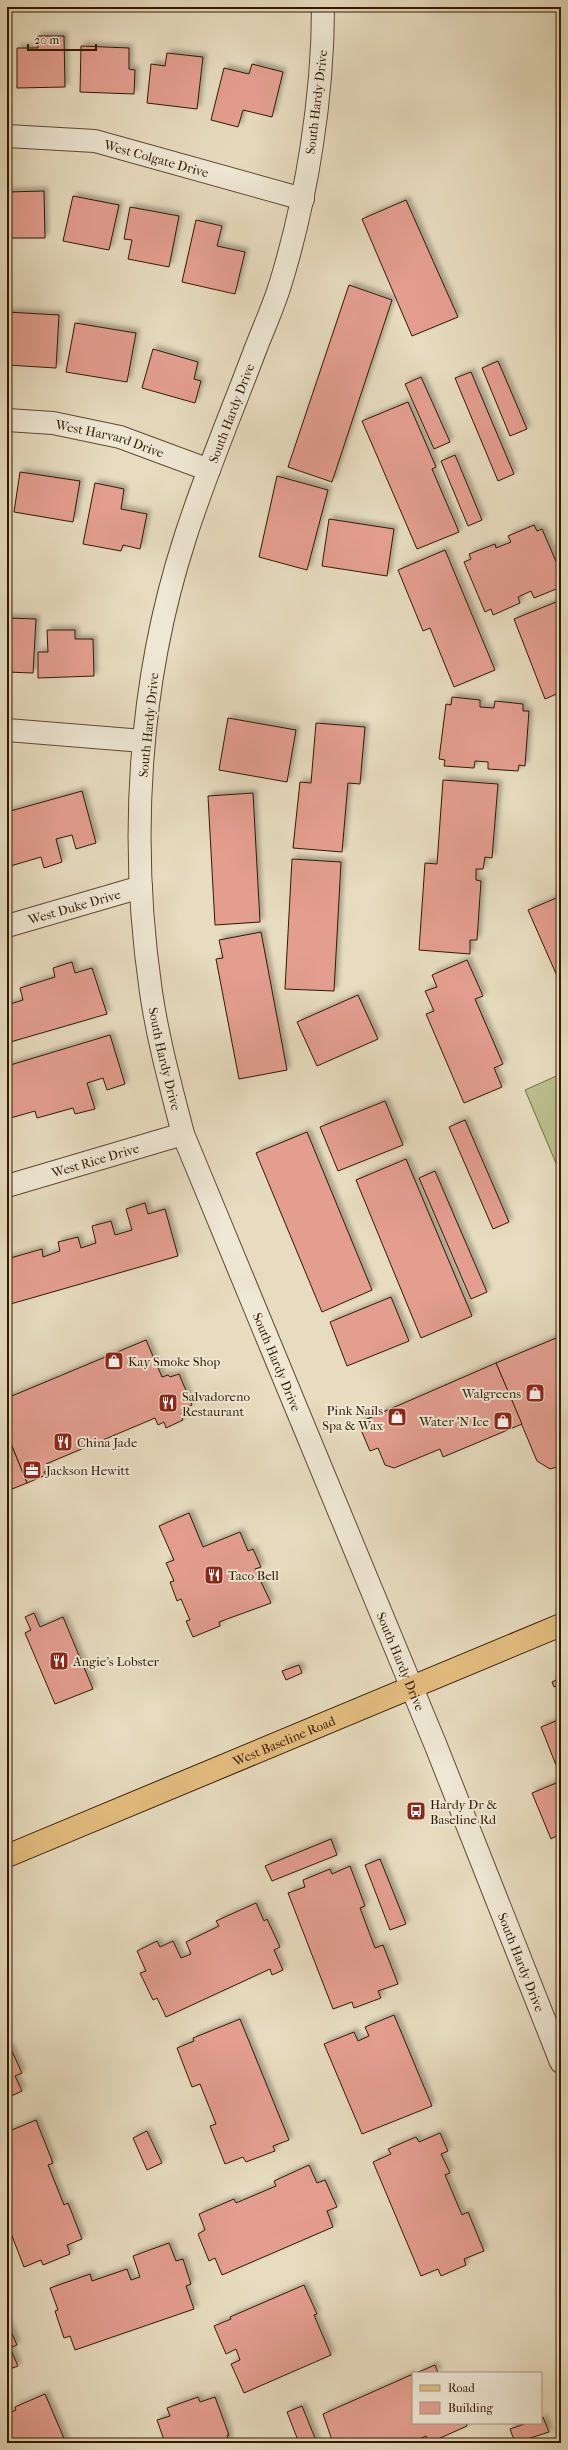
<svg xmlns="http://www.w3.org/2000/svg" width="568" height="2450" font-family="'IM FELL French Canon',serif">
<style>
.green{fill:#bcbf8e;stroke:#766c47}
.building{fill:#e49e90;stroke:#301a00;filter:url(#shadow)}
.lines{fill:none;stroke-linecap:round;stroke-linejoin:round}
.minor-casing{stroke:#5e4a30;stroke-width:24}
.major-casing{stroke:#301a00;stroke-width:24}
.minor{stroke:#efe8d5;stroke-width:22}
.major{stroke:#e4be80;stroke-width:22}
.labels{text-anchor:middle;stroke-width:4;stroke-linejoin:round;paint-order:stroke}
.street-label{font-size:13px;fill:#301a00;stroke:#efe8d5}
.poi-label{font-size:13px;fill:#301a00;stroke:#efe8d5;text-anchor:start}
</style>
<defs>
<filter id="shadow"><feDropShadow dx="3.5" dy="-3.5" stdDeviation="2" flood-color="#0004"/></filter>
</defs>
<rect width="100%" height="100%" fill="#e7dcbf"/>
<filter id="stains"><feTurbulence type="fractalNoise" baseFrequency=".005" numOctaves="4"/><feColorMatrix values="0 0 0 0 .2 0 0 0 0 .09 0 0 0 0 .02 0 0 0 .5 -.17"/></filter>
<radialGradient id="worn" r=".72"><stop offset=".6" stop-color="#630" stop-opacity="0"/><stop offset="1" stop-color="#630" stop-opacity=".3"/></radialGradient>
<!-- green -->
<path class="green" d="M561,1074V1175L525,1090Z"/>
<!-- building -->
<g class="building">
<path d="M38,36H64L65,87L17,88V48H38Z"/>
<path d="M81,46L129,48V69L135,70L134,94L80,92Z"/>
<path d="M167,53L203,57L197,109L147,103L151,64L165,66Z"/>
<path d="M252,64L283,72L272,117L243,110L238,127L211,120L224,68L249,74Z"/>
<path d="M44,191L45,238H7V192Z"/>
<path d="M73,196L119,205L109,250L63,241Z"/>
<path d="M406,200L458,317L412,336L362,219Z"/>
<path d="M130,207L179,216L169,267L128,259L132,240L124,239Z"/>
<path d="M196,220L222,226L217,246L245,252L235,294L182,282Z"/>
<path d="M349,285L392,300L332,482L288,467Z"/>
<path d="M7,312L59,315L56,368L7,365Z"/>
<path d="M75,323L136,333L127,382L66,372Z"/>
<path d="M153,349L198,362L194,379L201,381L195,403L142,388Z"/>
<path d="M498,361L527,429L510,436L482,368Z"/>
<path d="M471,372L514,474L498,481L455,378Z"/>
<path d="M421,377L450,442L434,449L405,384Z"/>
<path d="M408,402L436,467L432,469L459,532L417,549L362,421Z"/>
<path d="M455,455L482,520L468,526L441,461Z"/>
<path d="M20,472L80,481L73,522L14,512Z"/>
<path d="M277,476L328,490L307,570L259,557Z"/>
<path d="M95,483L124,489L121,509L147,514L140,549L123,545L121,551L83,544Z"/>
<path d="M329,519L394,529L387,576L322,566Z"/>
<path d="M534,525L537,531L542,529L561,573V580L558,581L561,587L534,598L531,591L518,597L520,603L493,615L491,609L485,612L464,562L471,559L469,554L495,544L496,548L511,542L508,536Z"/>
<path d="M445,550L495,670L454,687L430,628L423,631L398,570Z"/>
<path d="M561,600V692L545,699L514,619Z"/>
<path d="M7,618L36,619L33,673L7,672Z"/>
<path d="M47,630H75V639H93L94,676L38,678V652H48Z"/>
<path d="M452,697L480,700V707L494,708L495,701L523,704V711H529L525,766L519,765L518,771L488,769V762L475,761L474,768L444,766L445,760L439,759L446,704L451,705Z"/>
<path d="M228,718L296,730L287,782L219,770Z"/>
<path d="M316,723L365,727L360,784L348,783L342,852L293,848L300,782L311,783Z"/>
<path d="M443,780L498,784L492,858L485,857L483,869H476V880L481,881L477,940H470V954L419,950L425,863L437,864Z"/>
<path d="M82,791L96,843L76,849L72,835L56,839L62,862L44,868L41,857L7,867V812Z"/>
<path d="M253,793L260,922L215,925L208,796Z"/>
<path d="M292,859L341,862L334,991L285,989Z"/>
<path d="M561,896V985L528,910Z"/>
<path d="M261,932L287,1070L239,1079L216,959L223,958L219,940Z"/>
<path d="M467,960L483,996L475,999L503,1064L494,1068L502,1087L464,1103L426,1014L434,1011L425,991L437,987L432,975Z"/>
<path d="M72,962L75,973L92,968L107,1014L7,1043V1005L23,1000L20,988L55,977L53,968Z"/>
<path d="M358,995L378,1039L317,1066L297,1022Z"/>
<path d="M110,1035L125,1084L107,1090L103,1078L87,1083L95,1109L75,1114L73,1108L37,1118L35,1111L7,1119V1066Z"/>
<path d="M385,1101L403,1145L338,1171L320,1127Z"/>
<path d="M465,1120L509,1222L493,1229L449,1127Z"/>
<path d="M307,1132L372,1290L322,1312L256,1153Z"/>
<path d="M406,1159L472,1316L421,1338L356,1180Z"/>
<path d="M435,1171L487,1292L471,1299L419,1178Z"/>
<path d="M145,1203L148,1214L165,1209L178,1256L7,1305V1259L42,1249L43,1257L60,1251L58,1242L78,1237L81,1248L96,1243L92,1226L111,1221L115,1235L132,1230L126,1209Z"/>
<path d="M391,1297L409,1341L347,1366L330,1322Z"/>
<path d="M561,1336V1466L550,1469L537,1461L496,1363Z"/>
<path d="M146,1340L162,1377L168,1375L170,1377L179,1374L192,1405L183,1409L185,1413L181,1414L183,1420L166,1428L164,1422L158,1425L155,1418L46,1464L48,1470L44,1472L46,1475L27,1483L7,1434V1398Z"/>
<path d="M496,1363L522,1424L443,1457L440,1449L394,1468L385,1465L378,1448L370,1451L358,1423Z"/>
<path d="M7,1434L27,1483L7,1491Z"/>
<path d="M189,1513L203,1547L240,1532L248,1551L253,1549L261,1567L255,1569L271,1603L219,1622L220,1626L193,1637L186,1621L190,1620L181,1599L177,1601L170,1582L174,1581L166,1563L174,1560L159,1526Z"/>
<path d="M34,1613L40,1627L63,1617L93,1689L55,1704L25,1633L31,1630L25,1617Z"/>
<path d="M299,1665L302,1673L286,1680L282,1671Z"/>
<path d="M561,1678V1684L554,1687L552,1682Z"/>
<path d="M561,1719V1763L556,1765L541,1727Z"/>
<path d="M561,1781V1848L556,1836L551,1839L532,1793Z"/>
<path d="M331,1839L337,1855L272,1881L265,1866Z"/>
<path d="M380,1859L406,1924L390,1930L365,1865Z"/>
<path d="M350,1866L365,1906L360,1908L375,1948L383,1945L398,1984L378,1991L381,1998L354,2008L352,2002L333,2009L288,1893L305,1887L303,1880L330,1869L332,1874Z"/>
<path d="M256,1903L264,1921L267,1919L280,1947L274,1950L283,1970L272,1975L270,1969L166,2017L157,1998L153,2000L140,1973L146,1971L137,1951L157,1941L160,1947L173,1941L181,1958L191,1954L186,1942L219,1926L216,1921Z"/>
<path d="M394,2015L432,2106L362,2134L324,2044L354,2032L358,2041L369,2036L365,2027Z"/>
<path d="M240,2019L289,2140L273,2146L275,2151L246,2162L243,2157L225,2164L210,2126L216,2124L200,2084L192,2087L177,2048L194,2041L193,2038Z"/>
<path d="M10,2047L22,2073L15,2076L22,2091L7,2098V2049Z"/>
<path d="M36,2120L53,2163L48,2165L64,2205L68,2203L82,2239L67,2245L70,2254L43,2265L41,2260L24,2267L7,2223V2132Z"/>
<path d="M147,2131L162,2163L147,2170L133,2138Z"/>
<path d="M440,2133L448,2151L441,2154L450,2173L445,2175L462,2215L468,2212L484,2251L464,2259L466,2265L441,2276L438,2269L421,2276L373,2162L391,2154L388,2149L416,2137L419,2142Z"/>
<path d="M309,2165L317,2183L325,2180L337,2207L327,2211L333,2227L222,2275L215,2258L209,2261L198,2234L205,2230L199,2214L234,2199L236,2203L276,2186L274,2181Z"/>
<path d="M169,2243L176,2261L183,2259L191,2284L186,2286L194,2309L75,2350L70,2336L64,2338L55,2311L58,2310L50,2288L90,2274L92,2281L127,2269L131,2280L140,2277L133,2256Z"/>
<path d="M304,2285L317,2314L314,2315L331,2355L244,2393L231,2364L240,2360L236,2349L226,2354L214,2326L231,2319L230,2317Z"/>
<path d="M7,2322L17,2345L10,2348L18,2366L7,2370Z"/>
<path d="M435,2365L438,2373H416Z"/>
<path d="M413,2374V2423H466L467,2426L429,2443L426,2436L410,2443H333L323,2414Z"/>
<path d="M45,2394L66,2443H7V2414L16,2410L15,2407Z"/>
<path d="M198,2397L200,2402L215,2397L229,2435H227L230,2443H165L157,2420L170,2416L167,2408Z"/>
<path d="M302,2406L317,2443H299L287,2412Z"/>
<path d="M543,2417L549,2432L515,2443L510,2429L527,2423H541V2418Z"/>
</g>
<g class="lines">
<defs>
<g id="minor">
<path id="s1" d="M323,7C323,96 307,197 281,282C274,306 263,329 254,353C231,414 205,475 185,538C138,683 129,842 151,992C158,1040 171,1087 183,1134L436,1746L561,2062"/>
<path id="s2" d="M7,136L95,141L303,199"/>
<path id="s3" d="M7,420L53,423L120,437L209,470"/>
<path d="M7,730L143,741"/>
<path id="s4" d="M7,926L141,887"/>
<path id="s5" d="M7,1186L183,1134"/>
</g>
<g id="major">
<path id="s6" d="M7,1856L561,1625"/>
</g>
</defs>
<!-- minor casing -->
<use href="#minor" class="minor-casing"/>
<!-- major casing -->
<use href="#major" class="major-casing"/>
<!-- minor -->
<use href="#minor" class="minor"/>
<!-- major -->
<use href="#major" class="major"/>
</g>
<!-- icons -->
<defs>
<symbol id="shop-square" viewBox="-11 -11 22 22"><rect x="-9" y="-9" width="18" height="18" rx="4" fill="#8f2418" stroke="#efe8d5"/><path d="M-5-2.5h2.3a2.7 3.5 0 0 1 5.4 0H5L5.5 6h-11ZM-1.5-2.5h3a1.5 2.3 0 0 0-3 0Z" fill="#fff"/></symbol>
<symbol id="restaurant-square" viewBox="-11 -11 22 22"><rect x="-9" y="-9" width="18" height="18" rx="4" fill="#8f2418" stroke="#efe8d5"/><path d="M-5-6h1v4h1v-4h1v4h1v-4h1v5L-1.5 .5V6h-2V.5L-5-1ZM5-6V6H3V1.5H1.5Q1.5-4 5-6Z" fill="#fff"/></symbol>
<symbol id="office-square" viewBox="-11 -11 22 22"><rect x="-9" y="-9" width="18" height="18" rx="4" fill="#8f2418" stroke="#efe8d5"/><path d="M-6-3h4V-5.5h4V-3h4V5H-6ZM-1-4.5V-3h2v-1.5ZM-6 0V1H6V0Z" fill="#fff"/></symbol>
<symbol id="bus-square" viewBox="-11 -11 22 22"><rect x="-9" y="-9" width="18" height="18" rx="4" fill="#8f2418" stroke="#efe8d5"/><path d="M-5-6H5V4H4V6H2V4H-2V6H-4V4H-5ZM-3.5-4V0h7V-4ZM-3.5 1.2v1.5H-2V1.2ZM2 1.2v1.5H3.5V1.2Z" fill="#fff"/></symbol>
</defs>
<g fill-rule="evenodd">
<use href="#shop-square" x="103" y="1350" width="22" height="22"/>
<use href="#shop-square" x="524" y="1382" width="22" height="22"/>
<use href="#restaurant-square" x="157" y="1392" width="22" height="22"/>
<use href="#shop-square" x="386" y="1406" width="22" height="22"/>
<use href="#shop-square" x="492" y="1410" width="22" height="22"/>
<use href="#restaurant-square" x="52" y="1431" width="22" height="22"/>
<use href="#office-square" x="21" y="1459" width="22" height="22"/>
<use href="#restaurant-square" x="203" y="1564" width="22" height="22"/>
<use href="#restaurant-square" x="48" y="1650" width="22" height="22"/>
<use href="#bus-square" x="405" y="1800" width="22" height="22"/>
</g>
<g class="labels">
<!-- street labels -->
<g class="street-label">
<text transform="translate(316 102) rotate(-83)" y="5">South Hardy Drive</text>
<text dy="5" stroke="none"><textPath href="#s2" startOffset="152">West Colgate Drive</textPath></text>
<text transform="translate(231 413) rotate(-69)" y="5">South Hardy Drive</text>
<text dy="5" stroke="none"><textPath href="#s3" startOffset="105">West Harvard Drive</textPath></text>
<text transform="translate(148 725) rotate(-84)" y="5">South Hardy Drive</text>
<text dy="5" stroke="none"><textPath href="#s4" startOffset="70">West Duke Drive</textPath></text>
<text dy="5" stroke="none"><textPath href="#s1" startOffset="1080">South Hardy Drive</textPath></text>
<text dy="5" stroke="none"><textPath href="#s5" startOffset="92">West Rice Drive</textPath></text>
<text dy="5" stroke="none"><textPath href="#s1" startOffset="1404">South Hardy Drive</textPath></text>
<text dy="5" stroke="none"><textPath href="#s1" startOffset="1728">South Hardy Drive</textPath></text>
<text dy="5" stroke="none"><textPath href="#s6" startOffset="300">West Baseline Road</textPath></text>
<text dy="5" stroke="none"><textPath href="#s1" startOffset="2052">South Hardy Drive</textPath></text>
</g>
<!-- poi labels -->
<g class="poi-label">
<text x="128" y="1366">Kay Smoke Shop</text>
<text x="521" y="1398" text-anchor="end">Walgreens</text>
<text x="182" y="1401">Salvadoreno<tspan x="182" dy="15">Restaurant</tspan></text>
<text x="383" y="1415" text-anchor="end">Pink Nails<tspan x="383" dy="15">Spa &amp; Wax</tspan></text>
<text x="489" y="1426" text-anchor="end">Water 'N Ice</text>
<text x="77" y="1447">China Jade</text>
<text x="46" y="1475">Jackson Hewitt</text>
<text x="228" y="1580">Taco Bell</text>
<text x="73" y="1666">Angie's Lobster</text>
<text x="430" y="1809">Hardy Dr &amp;<tspan x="430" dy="15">Baseline Rd</tspan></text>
</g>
</g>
<!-- margin -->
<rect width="568" height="2450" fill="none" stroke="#e7dcbf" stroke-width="24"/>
<rect x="8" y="8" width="552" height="2434" fill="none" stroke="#301a00" stroke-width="2"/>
<rect x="12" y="12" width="544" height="2426" fill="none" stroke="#301a00"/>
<!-- legend -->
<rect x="412" y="2372" width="130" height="52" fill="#efe8d5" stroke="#a39680"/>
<rect x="420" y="2385" width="20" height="6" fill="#e4be80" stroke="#a39680"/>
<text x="448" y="2392" font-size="12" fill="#301a00">Road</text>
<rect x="420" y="2402" width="20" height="12" fill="#e49e90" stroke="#a39680"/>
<text x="448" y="2412" font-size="12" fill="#301a00">Building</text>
<!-- scale -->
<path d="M28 44v6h68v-6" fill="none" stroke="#301a00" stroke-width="2"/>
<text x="34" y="44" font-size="12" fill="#301a00" stroke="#efe8d5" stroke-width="3" paint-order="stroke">20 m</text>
<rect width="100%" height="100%" filter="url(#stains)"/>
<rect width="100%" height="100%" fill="url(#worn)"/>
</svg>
